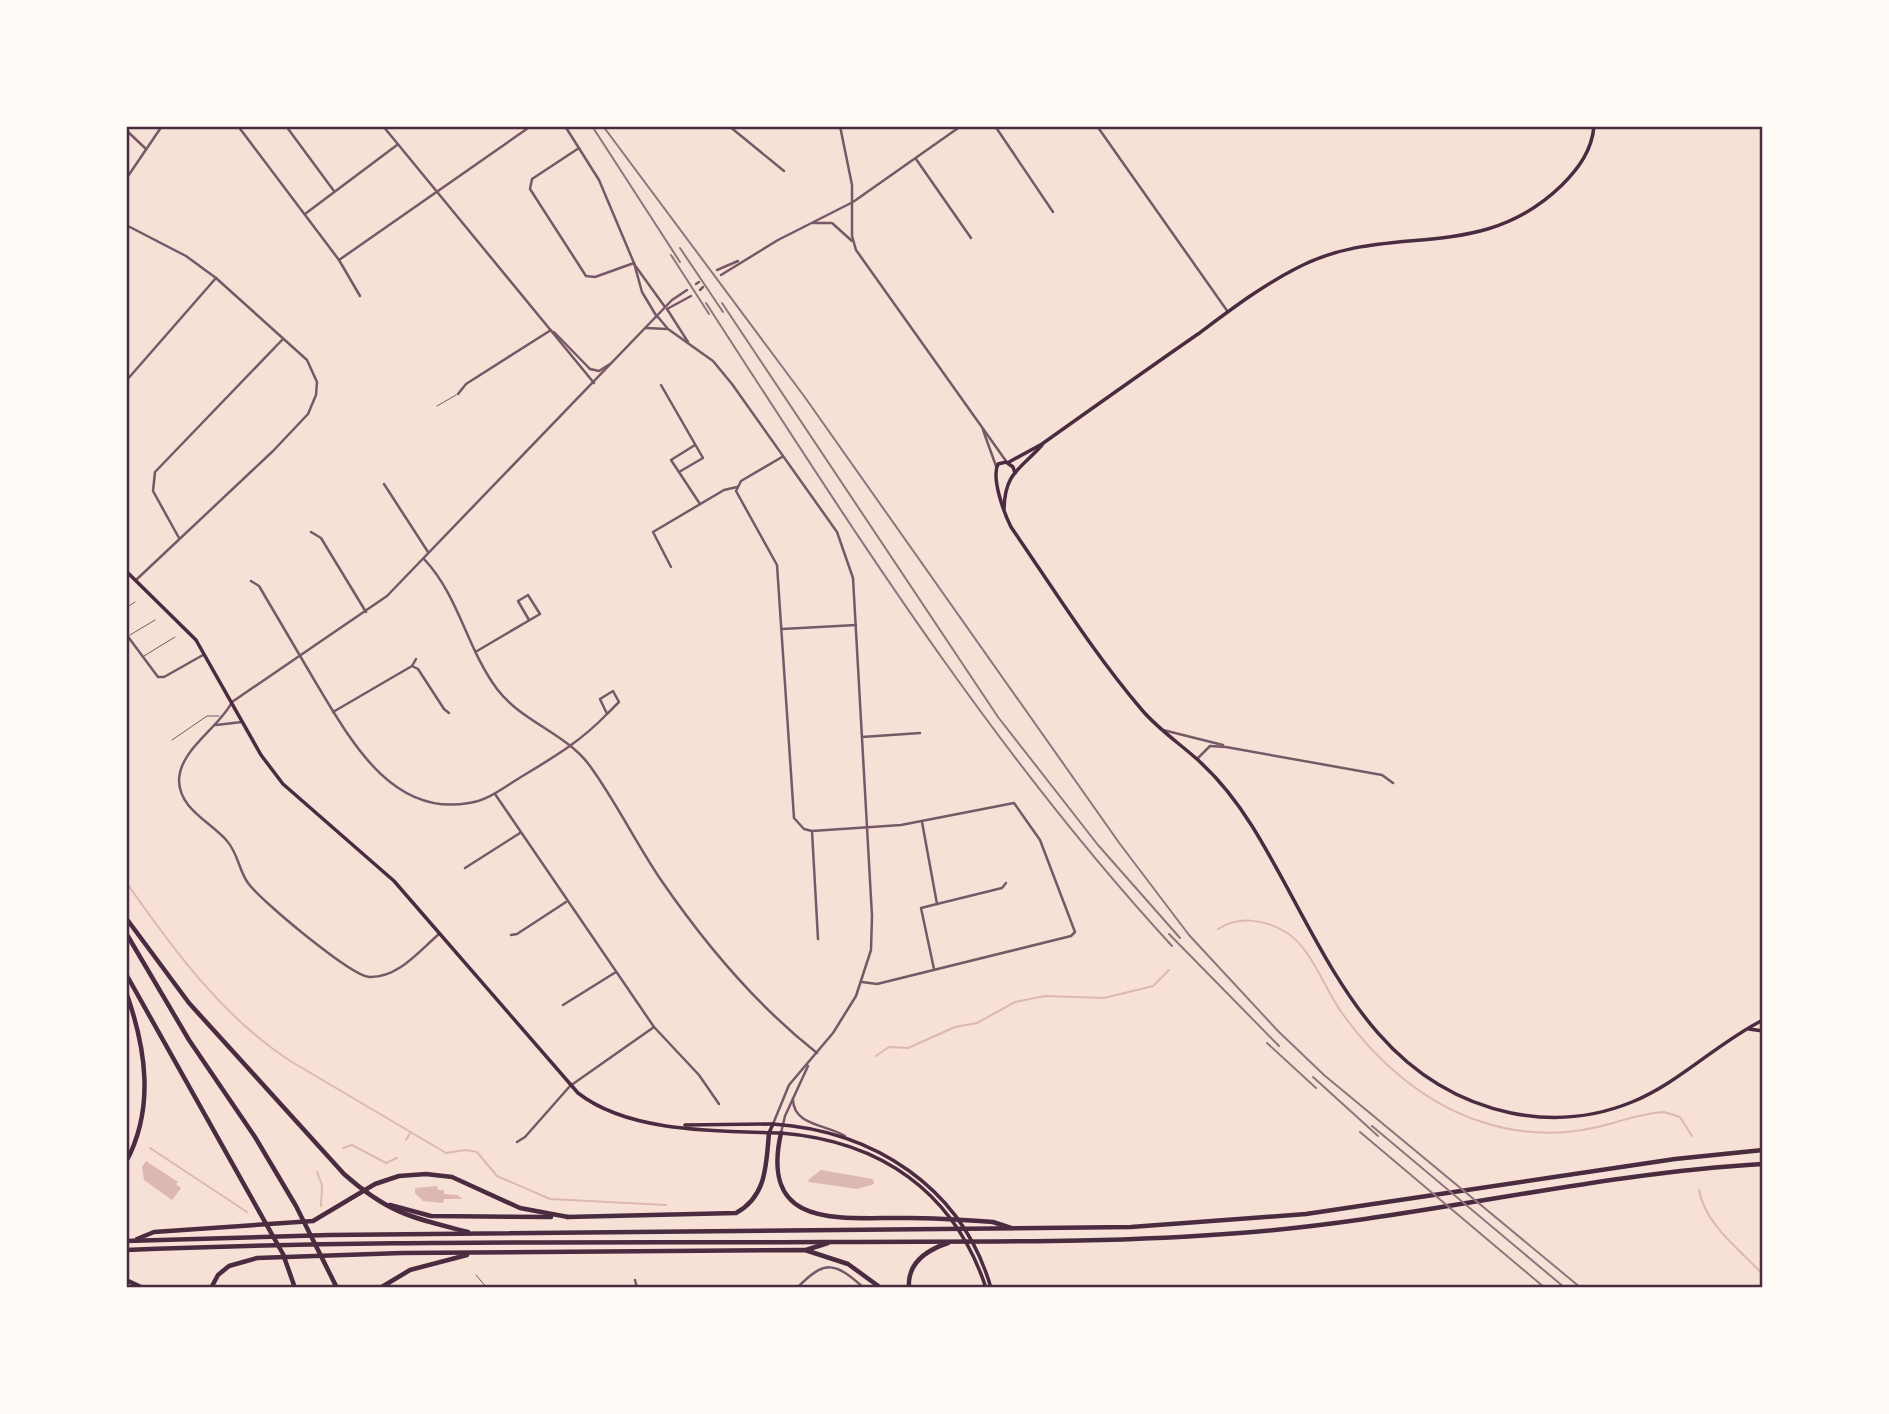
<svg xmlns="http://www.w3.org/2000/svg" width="1889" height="1414" font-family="Figtree,sans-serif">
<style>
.water{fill:#dcb8b0}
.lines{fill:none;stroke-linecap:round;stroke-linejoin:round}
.stream{stroke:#dcb8b0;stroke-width:2}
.service{stroke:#755966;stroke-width:1}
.minor{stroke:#755966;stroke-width:2.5}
.tertiary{stroke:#755966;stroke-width:2.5}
.secondary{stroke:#4a2c40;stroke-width:3.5}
.primary{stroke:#4a2c40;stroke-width:3.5}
.motorway{stroke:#4a2c40;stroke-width:4.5}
.rail{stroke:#8f747c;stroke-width:2}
.neatline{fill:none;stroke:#4a2c40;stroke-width:2.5}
</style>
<rect width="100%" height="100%" fill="#f7e1d7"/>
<!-- water -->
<g class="water">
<path d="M146,1161L178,1182L176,1184L181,1188L172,1200L144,1180L142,1167Z"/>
<path d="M821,1170L873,1179L874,1184L857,1189L809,1182L808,1180Z"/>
<path d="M437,1186L438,1190H444V1194L458,1195L462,1199H444L443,1203L423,1201L415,1193V1188Z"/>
</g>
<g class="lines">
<!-- stream -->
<g class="stream">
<path d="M126,882C173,949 223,1018 292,1062L446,1153L466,1150L477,1152L497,1176L550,1199L666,1205"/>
<path d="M1218,929C1238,916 1263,919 1284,931C1311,946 1324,988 1342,1013C1376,1061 1425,1104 1482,1122C1525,1136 1570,1136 1613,1123C1631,1118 1645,1113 1664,1112L1680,1117L1692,1136"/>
<path d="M876,1056L889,1047L908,1048L955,1027L977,1023L1015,1002L1045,996L1104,998L1153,986L1169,970"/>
<path d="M406,1140L411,1132"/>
<path d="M150,1148L247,1212"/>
<path d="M343,1148L352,1145L386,1163L397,1158"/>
<path d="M317,1172L322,1185L321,1206"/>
<path d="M1699,1190C1705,1225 1741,1250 1763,1275"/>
</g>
<!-- service -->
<g class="service">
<path d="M437,406L456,395"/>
<path d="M126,608L135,602"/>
<path d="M130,635L155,620"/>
<path d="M144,656L175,637"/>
<path d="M172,740L207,716H219"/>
<path d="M476,1275L487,1288"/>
</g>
<!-- minor -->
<g class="minor">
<path d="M238,126L339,260L360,296"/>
<path d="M286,126L334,191"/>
<path d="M383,126L594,383"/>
<path d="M400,126H405"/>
<path d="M565,126L599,180L634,263L642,292L657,317"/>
<path d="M729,126L784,171"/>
<path d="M995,126L1053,212"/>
<path d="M1097,126L1228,312"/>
<path d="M126,130L146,149"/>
<path d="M579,148L532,179L530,189L586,276L595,277L634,263"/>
<path d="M916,159L971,238"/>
<path d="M126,179L162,126"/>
<path d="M305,214L397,145"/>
<path d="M126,225L186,256L216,278L307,360L317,382L316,395L308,414L273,451L136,580"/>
<path d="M339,260L531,126"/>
<path d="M634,264L665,307"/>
<path d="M554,332L590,369"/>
<path d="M126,381L216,278"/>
<path d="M661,385L703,458L679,472"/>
<path d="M458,394L466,384L551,330"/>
<path d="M695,445L671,460L700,504"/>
<path d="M782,457L741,481L736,491L777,565L794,818L804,829L812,831L901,825L1014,803L1040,840L1075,932L1071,936L877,984L862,982"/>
<path d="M384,484L428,552"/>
<path d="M311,532L321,538L366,612"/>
<path d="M179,538L153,491L155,472L283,339"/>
<path d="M424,559C459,596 467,649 497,689C522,722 566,733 590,766C616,802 636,843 661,880C705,944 756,1005 817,1053"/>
<path d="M671,567L653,532L724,490L737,487"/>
<path d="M251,581L259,586C278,618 297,651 316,683C350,739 391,817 469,803C489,800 504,787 521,777C554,757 580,742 607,714L600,699L613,691L619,702L607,714"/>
<path d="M782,629L856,625"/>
<path d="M126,634L158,677H164L203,655"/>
<path d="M477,651L540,614L528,595L518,601L529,620"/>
<path d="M412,666L418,669L444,709L449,713"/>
<path d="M232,702C219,728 180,749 179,780C179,809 211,822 227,841C238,853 239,871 248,883C261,901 350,975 369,977C398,978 418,952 439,934"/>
<path d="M333,712L412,666L416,659"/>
<path d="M216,725L242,722"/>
<path d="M1163,730L1223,745"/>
<path d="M862,737L920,733"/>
<path d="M1197,759L1210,746L1226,747L1382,775L1393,783"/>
<path d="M495,794L654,1027L699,1075L719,1104"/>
<path d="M922,822L937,904L921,908L934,969"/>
<path d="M812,831L818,939"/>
<path d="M465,868L520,833"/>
<path d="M937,904L1002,888L1006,883"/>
<path d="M511,935L517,934L566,902"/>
<path d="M563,1005L616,972"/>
<path d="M517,1142L525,1137L570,1086L654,1027"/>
<path d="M635,1280L637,1288"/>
<path d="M797,1288C825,1259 835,1262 864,1288"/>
</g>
<!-- tertiary -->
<g class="tertiary">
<path d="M840,126L852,185V236L856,250L1006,461"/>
<path d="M813,223H832L852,241"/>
<path d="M717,270L738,261"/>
<path d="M721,275L778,240L853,202L961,126"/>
<path d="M696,284L699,282"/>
<path d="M700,290L703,287"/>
<path d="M667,309L688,342"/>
<path d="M667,309L691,296"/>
<path d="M658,317L668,329L713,361L732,384L837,532L853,578L872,916L871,950L856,996L833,1033L789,1085L773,1124"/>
<path d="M646,328L667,329"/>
<path d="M590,369L599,371L610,364"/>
<path d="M983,430L996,466"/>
<path d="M232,702L387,596L672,300L687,290"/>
<path d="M793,1100C794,1125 824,1124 845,1136"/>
<path d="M781,1133L785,1116L808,1066"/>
</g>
<!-- secondary -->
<g class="secondary">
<path d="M1009,462L1042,444C1094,407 1146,370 1198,334C1229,311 1260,287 1295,269C1387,219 1478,267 1562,185C1579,168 1592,150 1594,126"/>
<path d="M1015,473L1013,467L1006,462L998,464C991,478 1004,513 1011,527C1053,588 1094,654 1142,710C1158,729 1179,743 1198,760C1219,779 1237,802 1252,826C1322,938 1363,1082 1511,1113C1551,1121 1593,1118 1632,1102C1679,1083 1717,1043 1763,1020"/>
<path d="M1004,509C1005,472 1020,470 1042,445"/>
<path d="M126,571L196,640L261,755L283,784L394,881L578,1093C629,1133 718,1131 781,1133"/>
<path d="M1749,1029L1763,1031"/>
<path d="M685,1125L773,1124"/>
</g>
<!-- primary -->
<g class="primary">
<path d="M769,1133L773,1124C874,1131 962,1187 991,1288"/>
<path d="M781,1133C880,1141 954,1191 986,1288"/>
</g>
<!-- motorway -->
<g class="motorway">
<path d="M126,918L189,1003L344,1174C389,1214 413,1218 468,1232"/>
<path d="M126,933L189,1040L255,1137L296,1206L337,1288"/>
<path d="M126,974L283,1254L295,1288"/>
<path d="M126,992C146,1048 155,1108 126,1162"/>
<path d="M781,1133C759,1231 841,1217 908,1218C936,1218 965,1220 993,1222L1011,1228"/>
<path d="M390,1205L431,1216L551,1217"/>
<path d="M567,1217L736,1213C767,1196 766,1165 769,1133"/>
<path d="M137,1239L154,1232L313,1221L375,1184L399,1176L426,1174L452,1177L520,1208L568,1217"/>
<path d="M126,1241L329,1235L1131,1227L1306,1214L1675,1159L1763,1150"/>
<path d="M126,1250C359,1240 594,1243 827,1242C964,1241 1103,1244 1240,1233C1415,1220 1587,1174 1763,1164"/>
<path d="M806,1250L828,1243"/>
<path d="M126,1280L143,1288"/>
<path d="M211,1288L218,1275L229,1266L257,1258L402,1253L805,1250L848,1264L881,1288"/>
<path d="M380,1288L410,1270L467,1255"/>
<path d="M909,1288C907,1263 927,1250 948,1243"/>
</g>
<!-- rail -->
<g class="rail">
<path d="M592,126L680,262"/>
<path d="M603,126L804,396L1120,844L1189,935L1278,1031L1324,1075L1581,1288"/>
<path d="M680,248L723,312"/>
<path d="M671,255L709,314"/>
<path d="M706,303C852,528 990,748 1172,946"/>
<path d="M722,303L998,717L1098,845L1180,938"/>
<path d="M1169,934L1279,1046"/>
<path d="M1267,1043L1316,1088"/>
<path d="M1313,1077L1378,1136"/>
<path d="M1372,1126L1565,1288"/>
<path d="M1360,1132L1545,1288"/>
</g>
</g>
<!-- border -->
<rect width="1889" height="1414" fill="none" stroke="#fffaf5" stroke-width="256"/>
<rect x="128" y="128" width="1633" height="1158" class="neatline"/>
</svg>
